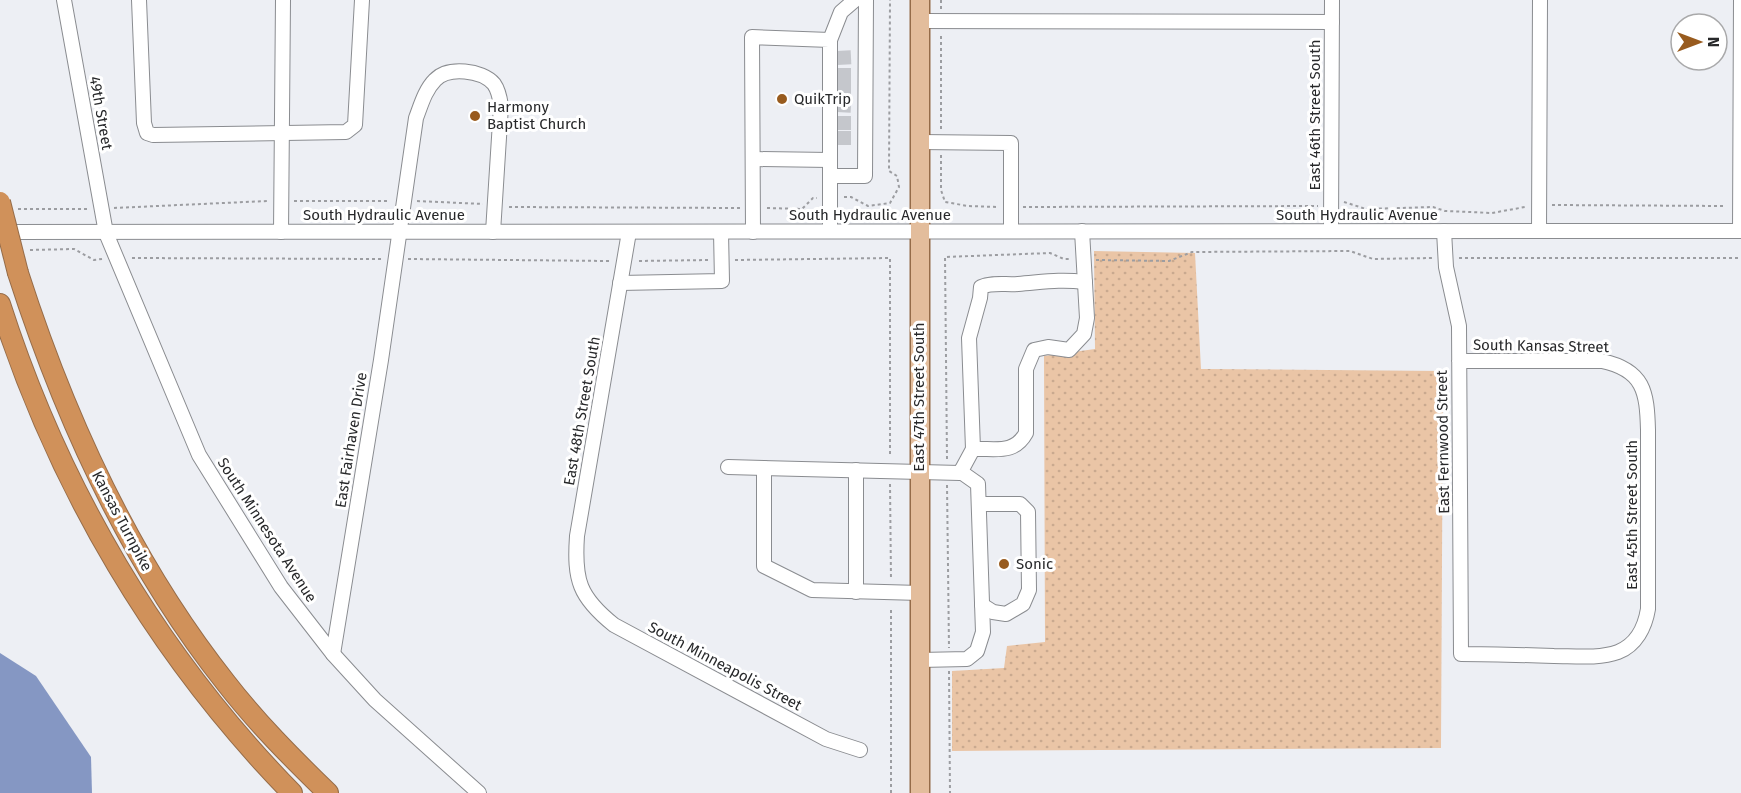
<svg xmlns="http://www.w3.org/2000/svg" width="1741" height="793" font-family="'Fira Sans',sans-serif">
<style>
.grass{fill:url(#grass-dots)}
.water{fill:#8597c3}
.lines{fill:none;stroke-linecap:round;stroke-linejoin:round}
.minor-tunnel{stroke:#c5c7cc;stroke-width:14;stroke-dasharray:14 7;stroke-linecap:butt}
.minor-casing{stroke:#8a8c90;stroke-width:16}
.major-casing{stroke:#956c49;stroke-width:21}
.highway-casing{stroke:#956c49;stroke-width:22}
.path{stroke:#9c9da1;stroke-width:2;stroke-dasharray:3 3;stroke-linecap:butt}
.minor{stroke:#fff;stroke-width:14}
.major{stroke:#e3bd9c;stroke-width:18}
.highway{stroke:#d0915a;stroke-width:20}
.highway-bridge-casing{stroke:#956c49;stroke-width:22;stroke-linecap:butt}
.highway-bridge{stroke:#d0915a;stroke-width:20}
.poi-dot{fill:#985b1e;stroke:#fff;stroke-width:2}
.labels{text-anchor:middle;stroke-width:6;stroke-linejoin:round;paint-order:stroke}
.poi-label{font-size:15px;fill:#27282a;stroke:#fff;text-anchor:start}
.street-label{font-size:15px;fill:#27282a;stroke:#fff}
</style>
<defs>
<pattern id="grass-dots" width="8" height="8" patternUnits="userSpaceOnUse" patternTransform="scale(1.5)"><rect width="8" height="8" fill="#eac5a6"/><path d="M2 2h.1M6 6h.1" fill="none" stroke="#c9a98f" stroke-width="1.8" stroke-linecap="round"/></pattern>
</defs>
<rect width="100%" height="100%" fill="#edeff4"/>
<!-- grass -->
<path class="grass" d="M1094,251L1195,253L1201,369L1443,371L1441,748L952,751V671L1004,668L1007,646L1045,642L1044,356L1095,349Z"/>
<!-- water -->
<path class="water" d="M0,653L36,676L91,757L92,793H0Z"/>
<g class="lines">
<!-- minor-tunnel -->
<g class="minor-tunnel">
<path d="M837,58L857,57"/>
<path d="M837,75H857"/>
<path d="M837,89H857"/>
<path d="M837,105L857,106"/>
<path d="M837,123H857"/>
<path d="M837,138H857"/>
</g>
<defs>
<g id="minor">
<path d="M64,0L106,233L199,455L281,587L333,654L375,700L479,793"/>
<path d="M139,0L144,123L147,133L153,135L346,132L355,125L362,0"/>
<path d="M920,21L1332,22"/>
<path d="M830,40L841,12L855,0"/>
<path d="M920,142L1011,143V231"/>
<path d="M753,159L830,160"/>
<path d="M830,176H865L866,0"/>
<path d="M1331,231L1332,0"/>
<path d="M1444,231L1446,267L1459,326L1461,654C1492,654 1523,655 1554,656C1573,656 1599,659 1618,652C1636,645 1645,627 1648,609V430C1647,392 1644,370 1602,361H1459"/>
<path d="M1539,231L1540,0"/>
<path d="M1740,231L1741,0"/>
<path d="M0,232L1741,231"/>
<path d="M281,232L283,0"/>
<path d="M629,232L577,536C574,580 579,597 614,625L826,739L860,750"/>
<path d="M753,232L752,37L830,40V231"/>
<path d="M620,283L722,281L721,232"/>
<path d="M973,449L969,338L980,298L981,287C992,282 1006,285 1018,284C1044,282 1059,279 1085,282"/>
<path d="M728,467L960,473L973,449C995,448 1014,455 1026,433V369L1034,350L1048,347L1069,350L1084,334L1087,318L1082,231"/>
<path d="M764,468V566L812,590L920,593"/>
<path d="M856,470V592"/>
<path d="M979,504H1020L1028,512L1029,590L1023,604L1006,614L993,612L982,605"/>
<path d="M333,654L381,360L416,118C421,105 425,90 435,80C448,66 482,70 494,84C499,91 500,99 501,106L493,232"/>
<path d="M920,660L967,659L977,651L983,632L978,484L961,472"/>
</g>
<path id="major" d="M920,0V793"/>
<g id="highway">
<path d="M18,273C65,419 130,562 226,683C257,723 292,758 328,793"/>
<path d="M0,304C59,488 157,655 292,793"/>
</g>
</defs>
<!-- minor casing -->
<use href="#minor" class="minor-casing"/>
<!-- major casing -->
<use href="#major" class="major-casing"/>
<!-- highway casing -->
<use href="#highway" class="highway-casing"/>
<!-- path -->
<g class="path">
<path d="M941,0V9"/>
<path d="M941,129V35"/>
<path d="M941,155V190L945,202L968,206L997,207"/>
<path d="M844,197H851L868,206L890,203L899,187L897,176L889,171L890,0"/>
<path d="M294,201H390"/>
<path d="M417,201L483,204"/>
<path d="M1344,202L1366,209L1433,207L1445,211L1492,213L1525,207"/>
<path d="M1552,205L1726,206"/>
<path d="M509,207L741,208"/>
<path d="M1023,207L1318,206"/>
<path d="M114,208L267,201"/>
<path d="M767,208L802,209L813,198H817"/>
<path d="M18,209H87"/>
<path d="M30,250L74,249L94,260L102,259"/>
<path d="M132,258L381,259"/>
<path d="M1459,258H1741"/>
<path d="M408,259L609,261"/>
<path d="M735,260L890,258V457"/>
<path d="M1096,260L1169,261L1192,252L1350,251L1373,259L1432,258"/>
<path d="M639,261L708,260"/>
<path d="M947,459L945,257L1050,253L1064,259H1069"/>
<path d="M890,484L891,580"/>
<path d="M947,485L949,648"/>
<path d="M949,671L950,793"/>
<path d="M891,793V607"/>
</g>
<!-- minor -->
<use href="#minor" class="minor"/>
<!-- major -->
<use href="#major" class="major"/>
<!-- highway -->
<use href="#highway" class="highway"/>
<defs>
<path id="highway-bridge" d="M0,202L18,273"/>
</defs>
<!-- highway-bridge casing -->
<use href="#highway-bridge" class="highway-bridge-casing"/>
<!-- highway-bridge -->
<use href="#highway-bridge" class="highway-bridge"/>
</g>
<!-- markers -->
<g class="poi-dot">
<circle cx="782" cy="99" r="6"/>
<circle cx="475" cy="116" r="6"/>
<circle cx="1004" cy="564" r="6"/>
</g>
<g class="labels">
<!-- poi labels -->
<g class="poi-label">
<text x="794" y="104">QuikTrip</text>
<text x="487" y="112">Harmony<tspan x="487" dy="17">Baptist Church</tspan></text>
<text x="1016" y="569">Sonic</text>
</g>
<!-- street labels -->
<g class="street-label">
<text transform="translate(101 113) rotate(80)" y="5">49th Street</text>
<text transform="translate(1315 115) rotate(-90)" y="5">East 46th Street South</text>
<text x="384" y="220">South Hydraulic Avenue</text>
<text x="870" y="220">South Hydraulic Avenue</text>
<text x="1357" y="220">South Hydraulic Avenue</text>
<text transform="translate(1541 346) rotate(1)" y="5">South Kansas Street</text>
<text transform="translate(919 397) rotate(-90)" y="5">East 47th Street South</text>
<text transform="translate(582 411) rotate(-80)" y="5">East 48th Street South</text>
<text transform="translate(351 440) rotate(-81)" y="5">East Fairhaven Drive</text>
<text transform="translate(1443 442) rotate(-91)" y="5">East Fernwood Street</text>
<text transform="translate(1632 515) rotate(-90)" y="5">East 45th Street South</text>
<text transform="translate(122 521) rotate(62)" y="5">Kansas Turnpike</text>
<text transform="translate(267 530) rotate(57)" y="5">South Minnesota Avenue</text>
<text transform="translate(725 666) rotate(28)" y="5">South Minneapolis Street</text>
</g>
</g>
<!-- north arrow -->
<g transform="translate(1699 42) rotate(90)"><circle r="28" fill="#ffffff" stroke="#a9a9aa" stroke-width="1.5"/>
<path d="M0-4.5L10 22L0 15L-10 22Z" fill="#985b1e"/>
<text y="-9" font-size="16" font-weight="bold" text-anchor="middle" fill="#27282a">N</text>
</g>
</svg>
